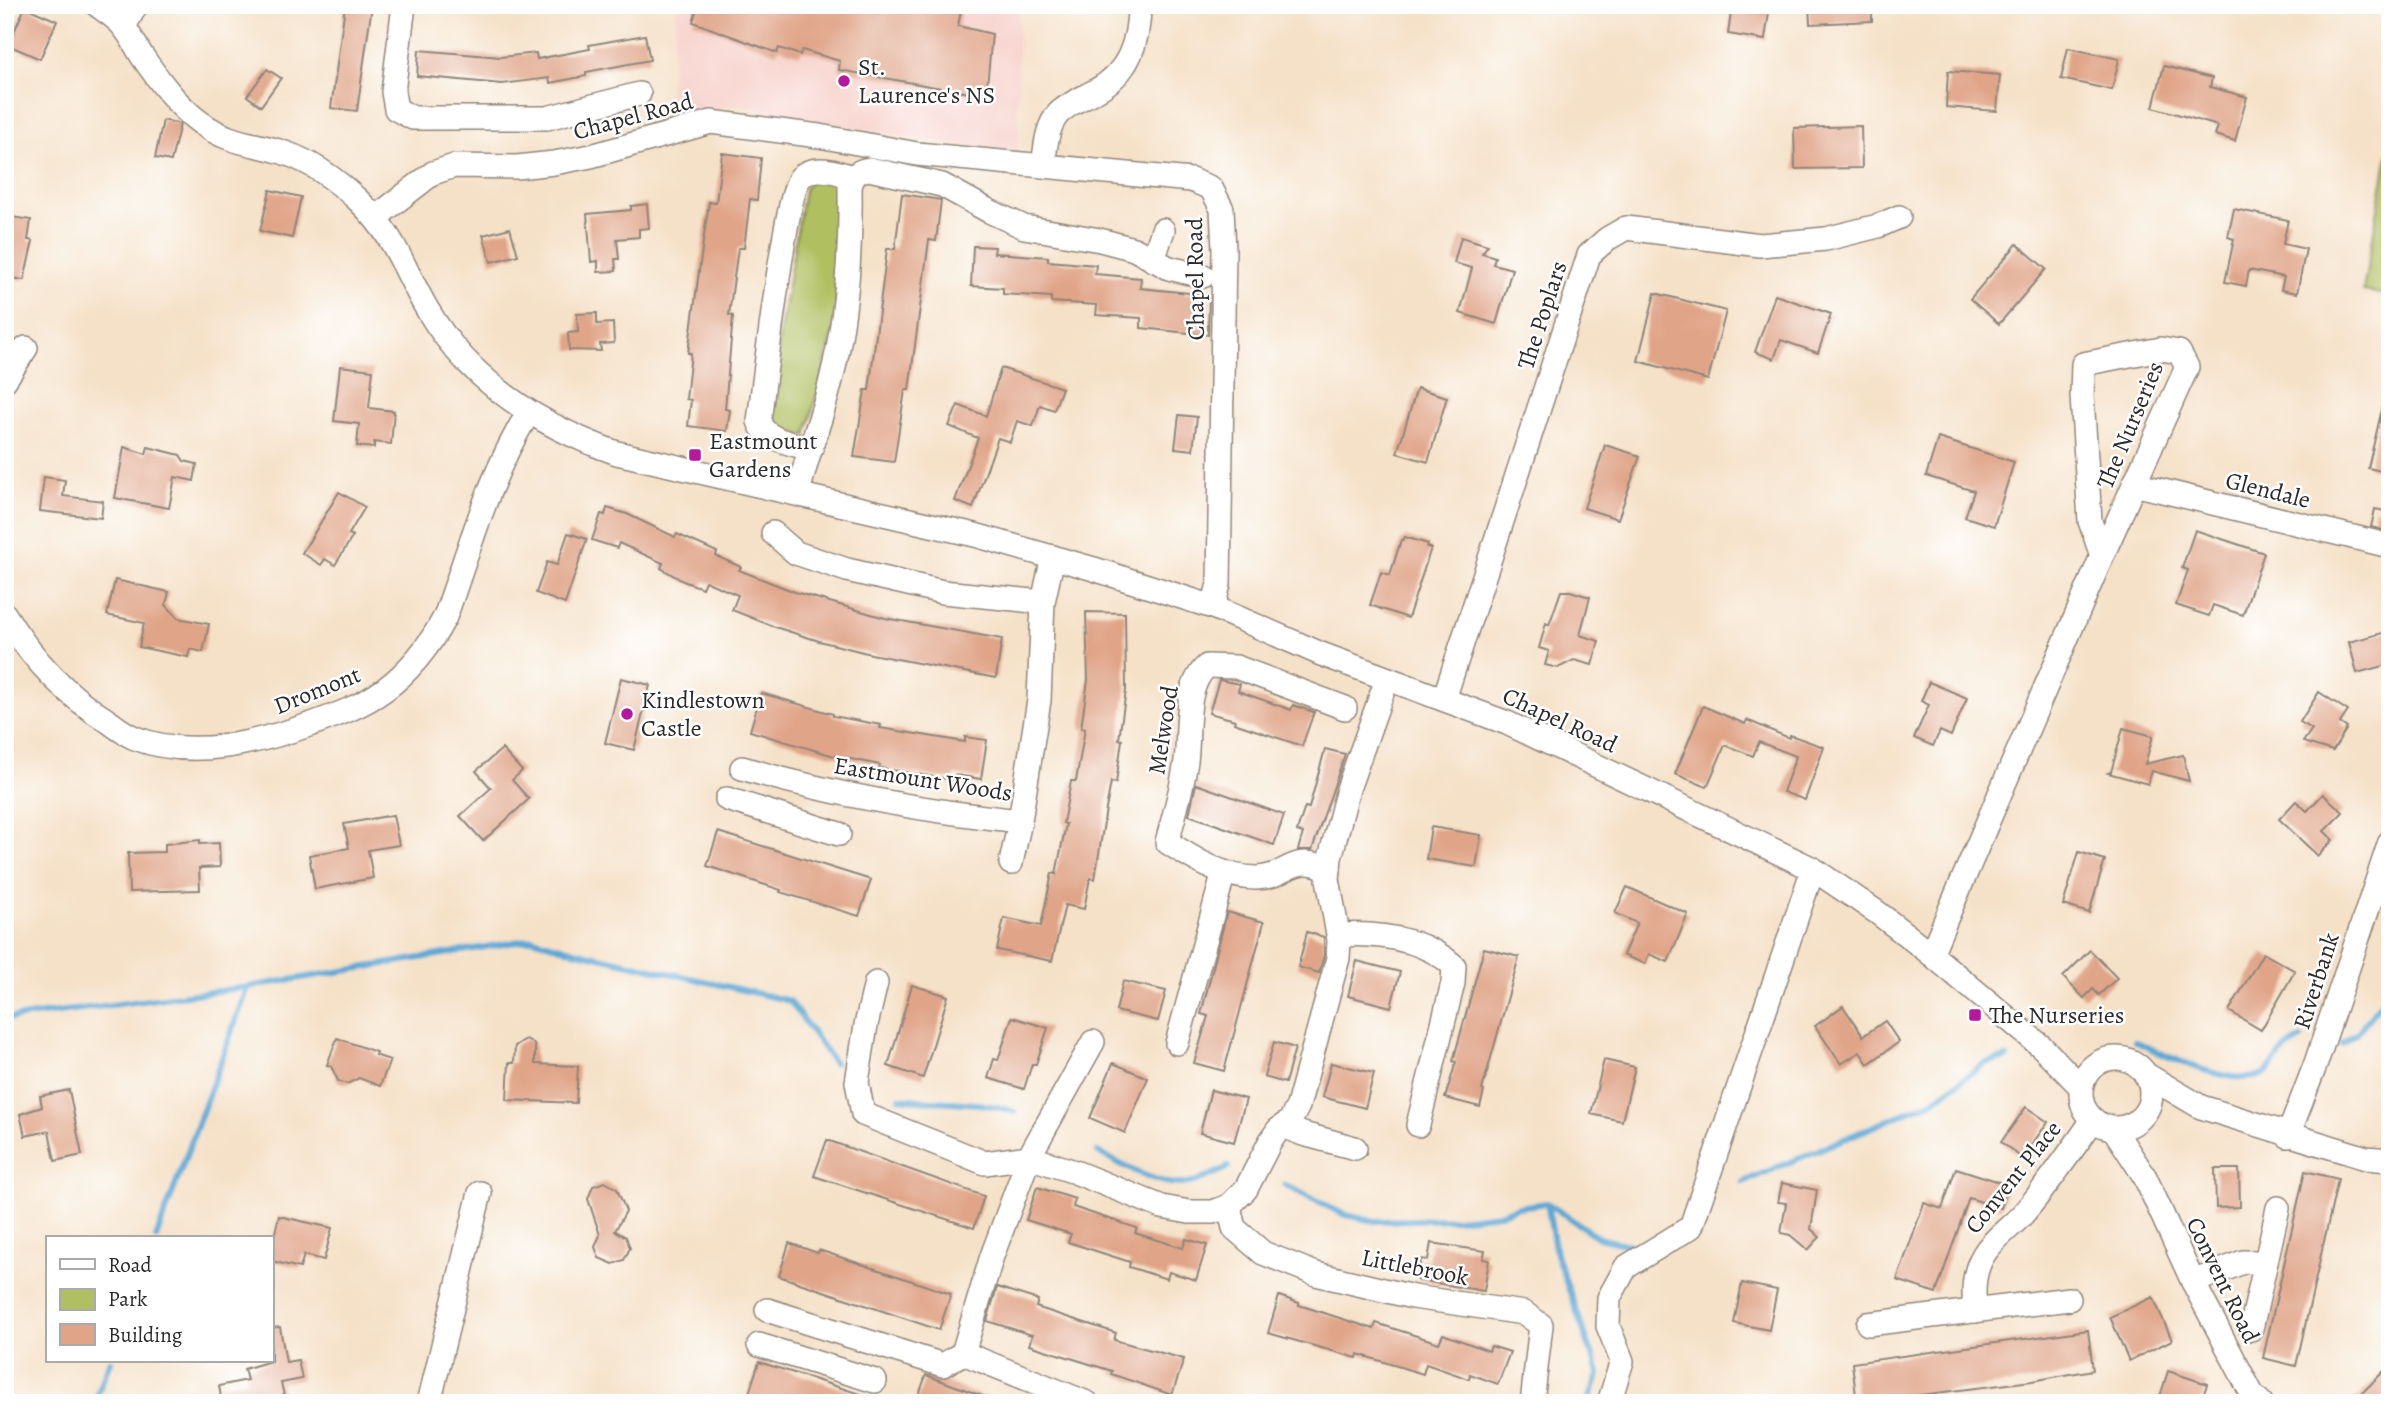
<svg xmlns="http://www.w3.org/2000/svg" width="2395" height="1408" font-family="Alegreya,serif">
<style>
.built{fill:#f7d0ca}
.green{fill:#b0bf61;stroke:#6e7546;stroke-width:2}
.lines{fill:none;stroke-linecap:round;stroke-linejoin:round}
.stream{stroke:#5ea8d5;stroke-width:6}
.building{fill:#e0a488}
.minor-casing{stroke:#90867a;stroke-width:26}
.minor{stroke:#fff;stroke-width:23}
.poi-dot{fill:#b5179e;stroke:#fff;stroke-width:2.5}
.labels{text-anchor:middle;stroke-width:5;stroke-linejoin:round;paint-order:stroke}
.poi-label{font-size:24px;fill:#2b2b2b;stroke:#fff;text-anchor:start}
.street-label{font-size:24px;fill:#2b2b2b;stroke:#fff}
</style>
<rect width="100%" height="100%" fill="#fff"/>
<filter id="ink" filterUnits="userSpaceOnUse"><feTurbulence type="fractalNoise" baseFrequency=".0143" numOctaves="2"/><feDisplacementMap in="SourceGraphic" scale="14" xChannelSelector="R" yChannelSelector="G"/><feConvolveMatrix kernelMatrix="1 2 1 2 8 2 1 2 1" color-interpolation-filters="sRGB"/></filter>
<filter id="wash" filterUnits="userSpaceOnUse"><feTurbulence type="fractalNoise" baseFrequency=".00686" numOctaves="4" result="noise"/><feDisplacementMap in="SourceGraphic" scale="28" xChannelSelector="R" yChannelSelector="G"/><feGaussianBlur stdDeviation="1.57" result="paint"/><feColorMatrix in="noise" values="0 0 0 0 0 0 0 0 0 0 0 0 0 0 0 0 0 1.4 0 .05"/><feComposite in="paint" operator="in"/></filter>
<g filter="url(#wash)">
<rect width="100%" height="100%" fill="#f5e1c8"/>
<!-- built -->
<path class="built" d="M677,5H1018V152L943,144L737,105L671,118L669,97Z"/>
<!-- green -->
<g class="green">
<path d="M2390,143V295L2363,291Z"/>
<path d="M823,177L844,186L835,326L806,436L775,427L771,422L778,344L804,190L811,179Z"/>
</g>
<g class="lines">
<!-- stream -->
<g class="stream">
<path d="M5,1019L248,987"/>
<path d="M2135,1041C2161,1054 2238,1091 2265,1073C2272,1068 2277,1058 2283,1052C2288,1047 2295,1043 2301,1039"/>
<path d="M2342,1044L2357,1033L2390,991"/>
<path d="M900,1098C939,1104 977,1099 1015,1112"/>
<path d="M1098,1152C1119,1164 1157,1185 1181,1184C1197,1183 1214,1174 1228,1167"/>
<path d="M1743,1182L1933,1101L1985,1063L2007,1058"/>
<path d="M1285,1185L1345,1215L1375,1221L1457,1219L1499,1214L1518,1207L1547,1203L1599,1238L1642,1248"/>
<path d="M1547,1203L1556,1254L1599,1373L1588,1403"/>
<path d="M156,1238L248,987L533,939L578,952L790,1001L834,1063"/>
<path d="M94,1403L110,1361"/>
</g>
</g>
<g id="blocks">
<!-- building -->
<g class="building">
<path d="M345,5H372L357,111L331,108Z"/>
<path d="M698,5H962L958,26L992,34L986,96L839,70L840,61L802,50L800,55L779,48L777,53L693,22Z"/>
<path d="M1732,5H1770L1765,40L1728,34Z"/>
<path d="M1809,5H1872V21L1810,24Z"/>
<path d="M25,7L57,21L40,59L8,45Z"/>
<path d="M645,35L650,60L586,72V76L550,83L549,78L502,84L417,76L419,50L501,57L536,53L537,59L590,49L589,45Z"/>
<path d="M2068,48L2119,59L2112,90L2061,79Z"/>
<path d="M2164,66L2212,78L2210,87L2247,97L2235,141L2215,135L2218,126L2153,107Z"/>
<path d="M267,69L281,78L261,106L247,96Z"/>
<path d="M1948,71L2000,75L1997,111L1946,107Z"/>
<path d="M163,120L180,124L171,161L155,158Z"/>
<path d="M1861,126L1862,168L1795,169L1794,128Z"/>
<path d="M722,153L761,158L757,200L750,199L744,248H738L729,315L733,316L725,409L730,410L727,431L688,426L691,400L686,399L691,353H688L702,249L709,202L716,203Z"/>
<path d="M270,190L301,197L292,238L260,231Z"/>
<path d="M902,194L941,200L936,241L929,240L909,390H905L894,462L854,457L865,390H869L887,249H895Z"/>
<path d="M647,204L649,228L639,229V237L617,239L619,259H615L616,271L598,272V261L591,262L587,214L631,210V206Z"/>
<path d="M2234,209L2288,220L2283,244L2306,249L2297,293L2281,290L2284,277L2249,270L2246,286L2225,282L2234,239L2228,237Z"/>
<path d="M5,216L31,220L28,240L33,241L24,280L5,277Z"/>
<path d="M510,228L518,255L491,262L483,235Z"/>
<path d="M1461,237L1488,245L1482,253L1495,257L1493,264L1512,269L1496,324L1460,313L1472,268L1454,263Z"/>
<path d="M2017,244L2046,269L1999,324L1970,299Z"/>
<path d="M973,246L995,247L994,253L1048,257V261L1096,265L1095,274L1141,278L1140,288L1209,295L1208,335L1141,328V318L1096,315L1097,305L1051,302V297L1003,294V288L971,286Z"/>
<path d="M1655,293L1726,311L1708,380L1638,361Z"/>
<path d="M1775,295L1831,314L1818,353L1781,340L1774,359L1755,352Z"/>
<path d="M597,313V324L613,323L614,343L600,344L601,351L569,350L568,333L578,332L577,314Z"/>
<path d="M340,366L373,370L369,408L394,411L391,444L374,442V448L357,446L359,424L334,421Z"/>
<path d="M1001,368L1062,388L1054,410L1040,405L1033,426L1017,421L1010,442L998,438L973,508L955,501L978,438L949,426L958,405L986,416Z"/>
<path d="M1417,388L1447,397L1428,462L1397,453Z"/>
<path d="M2382,409L2390,410V473L2368,468Z"/>
<path d="M1179,415L1197,417L1193,450L1175,448Z"/>
<path d="M1938,438L2014,462L1994,526L1965,517L1974,491L1926,476Z"/>
<path d="M1605,445L1640,456L1618,519L1584,508Z"/>
<path d="M124,447L146,454L148,447L180,455L184,461L197,464L194,481L175,477L169,508L115,498Z"/>
<path d="M44,477L65,480L63,496L103,501L101,518L40,511Z"/>
<path d="M339,492L365,507L349,534L353,536L335,565L325,559L321,565L302,553Z"/>
<path d="M607,508L627,514L675,537L677,534L717,552L716,556L741,567L739,570L795,592L885,618L1002,639L996,678L871,654L819,641L775,627L732,610L738,595L705,581L702,588L683,581L661,568L663,563L619,543L617,548L592,540L601,514L605,515Z"/>
<path d="M2375,509L2390,512V532L2371,527Z"/>
<path d="M2195,530L2264,553L2243,615L2213,605L2209,616L2176,605L2188,570L2182,568Z"/>
<path d="M568,533L587,539L565,604L536,593L547,562L557,565Z"/>
<path d="M1405,537L1428,544L1427,547L1431,548L1408,618L1370,605L1381,572L1390,575L1401,540H1403Z"/>
<path d="M115,580L169,592L166,605L178,618L209,624L203,652L190,649L188,657L139,647L144,623L107,615Z"/>
<path d="M1561,591H1570L1590,597L1580,635L1599,641L1592,665L1574,660L1558,668L1545,665L1549,651L1539,648L1546,623L1549,625Z"/>
<path d="M1086,612L1125,613L1126,690L1119,739L1122,740L1116,783L1111,782L1106,809L1095,879L1090,878L1084,909L1065,905L1052,961L997,950L1004,918L1041,926L1052,873L1056,874L1066,824L1063,823L1071,781H1076L1085,729L1081,728L1088,680Z"/>
<path d="M2390,631V664L2357,673L2349,642Z"/>
<path d="M621,678L650,685L634,750L605,743Z"/>
<path d="M1219,680L1240,684L1238,691L1291,710L1293,705L1314,712L1302,746L1234,723L1235,720L1209,713Z"/>
<path d="M1929,682L1967,698L1951,736L1940,731L1933,746L1914,738L1929,705L1921,701Z"/>
<path d="M2319,692L2348,711L2340,723L2347,728L2333,751L2303,742L2312,729L2300,722Z"/>
<path d="M761,693L833,714V716L881,725L880,728L965,742V737L987,740L981,779L955,775L954,780L879,768L880,765L831,755L750,731Z"/>
<path d="M1703,706L1745,724L1747,720L1789,738L1790,735L1824,747L1805,800L1783,792L1796,756L1759,742L1753,756L1725,745L1707,787L1675,774Z"/>
<path d="M2123,728L2153,736L2145,764L2183,755L2189,781L2152,771L2148,784L2108,773L2111,772Z"/>
<path d="M502,749L522,771L512,780L529,799L483,841L460,816L491,788L476,771Z"/>
<path d="M1325,749L1345,754L1312,850H1298L1303,833L1297,831L1305,807L1309,808Z"/>
<path d="M1196,784L1284,815L1274,845L1189,815Z"/>
<path d="M2323,794L2343,812L2324,831L2333,840L2318,856L2279,819L2296,801L2307,811Z"/>
<path d="M393,815L399,845L368,850L373,878L315,889L309,855L349,848L344,824Z"/>
<path d="M1431,827L1481,835L1476,867L1426,859Z"/>
<path d="M718,832L871,880L859,916L780,892L781,890L707,866Z"/>
<path d="M200,840V844L219,843L220,867L199,868L200,890L129,892L128,853L165,852V844Z"/>
<path d="M2079,852L2105,860L2089,913L2063,905Z"/>
<path d="M1627,887L1688,914L1668,962L1649,954L1645,964L1623,955L1637,923L1615,913Z"/>
<path d="M1227,912L1264,922L1224,1071L1194,1063L1208,1016L1201,1014Z"/>
<path d="M1307,932L1324,937V955L1319,973L1298,967Z"/>
<path d="M1484,948L1519,957L1482,1090L1484,1091L1480,1107L1445,1098L1456,1062L1453,1061Z"/>
<path d="M2090,950L2117,978L2099,995L2093,989L2084,998L2063,977Z"/>
<path d="M2263,953L2295,971L2261,1030L2229,1011Z"/>
<path d="M1357,961L1400,972L1391,1007L1348,996Z"/>
<path d="M1123,981L1166,991L1158,1021L1116,1011Z"/>
<path d="M912,985L948,996L923,1078L888,1066Z"/>
<path d="M1843,1006L1863,1036L1885,1021L1899,1042L1868,1064L1860,1052L1841,1064L1815,1026Z"/>
<path d="M1012,1017L1048,1028L1036,1064H1032L1024,1089L988,1078L994,1059L998,1060Z"/>
<path d="M337,1038L376,1052L375,1055L390,1060L380,1086L359,1078L347,1084L338,1081L331,1066L327,1065Z"/>
<path d="M526,1039L533,1043L535,1047V1064L578,1066L576,1103L507,1100L509,1063H514L515,1046Z"/>
<path d="M1274,1042L1295,1048L1285,1083L1264,1077Z"/>
<path d="M1604,1060L1635,1067L1622,1121L1591,1114Z"/>
<path d="M1113,1063L1148,1078L1125,1133L1090,1118Z"/>
<path d="M1331,1063L1374,1073L1365,1108L1322,1097Z"/>
<path d="M69,1090L82,1155L55,1161L49,1131L25,1136L20,1114L42,1107L40,1096Z"/>
<path d="M1211,1090L1246,1099L1234,1142L1200,1133Z"/>
<path d="M2026,1107L2048,1122L2022,1158L2001,1142Z"/>
<path d="M827,1140L984,1196L974,1228L814,1176Z"/>
<path d="M1956,1168L2009,1185L2001,1208L1969,1198L1936,1293L1897,1280L1924,1203L1942,1209Z"/>
<path d="M2215,1169H2239L2240,1207L2216,1208Z"/>
<path d="M2305,1171L2338,1179L2296,1366L2263,1358Z"/>
<path d="M605,1182L617,1189L626,1211L615,1231L626,1237L630,1248L624,1260L613,1264L599,1258L595,1247L600,1235L588,1199L593,1186Z"/>
<path d="M1782,1183L1817,1190L1811,1229L1820,1237L1808,1250L1790,1235L1781,1233L1786,1203L1778,1202Z"/>
<path d="M1037,1187L1075,1199L1073,1207L1137,1228L1135,1233L1183,1248L1186,1239L1207,1245L1196,1280L1169,1272L1167,1279L1129,1267L1130,1262L1068,1242L1071,1234L1026,1220Z"/>
<path d="M279,1216L332,1228L324,1260L304,1255L300,1268L271,1261V1249Z"/>
<path d="M789,1243L818,1253L819,1250L951,1294L939,1330L779,1276Z"/>
<path d="M1431,1243L1485,1251L1483,1259L1489,1260L1484,1291L1417,1280L1421,1259L1428,1260Z"/>
<path d="M1742,1283L1777,1290L1769,1330L1734,1323Z"/>
<path d="M997,1287L1038,1300L1036,1307L1116,1333L1114,1340L1184,1359L1172,1395L1111,1374L1112,1371L1029,1345L1032,1335L987,1321Z"/>
<path d="M1279,1296L1299,1303V1305L1374,1329L1376,1323L1439,1343L1443,1334L1489,1351L1491,1346L1510,1352L1498,1384L1470,1374L1469,1379L1426,1364L1423,1374L1358,1354L1357,1358L1268,1333Z"/>
<path d="M2153,1297L2172,1340L2129,1361L2110,1317Z"/>
<path d="M280,1327L286,1362L298,1360L302,1379L281,1383L286,1403H222L219,1386L247,1380L244,1369L271,1361V1328Z"/>
<path d="M2088,1330L2093,1370L2032,1381L1857,1403L1852,1363Z"/>
<path d="M759,1362L876,1399V1403H769L748,1396Z"/>
<path d="M2390,1365V1403H2352Z"/>
<path d="M2168,1371L2207,1384L2201,1403H2158Z"/>
<path d="M926,1375L996,1401V1403H916Z"/>
</g>
</g>
</g>
<g filter="url(#ink)">
<use href="#blocks" fill-opacity="0" stroke="#90867a" stroke-width="2"/>
<g class="lines">
<defs>
<g id="minor">
<path d="M97,5C106,12 119,19 125,29C132,37 136,47 142,56C158,79 178,107 201,123C232,145 252,142 285,153C312,162 339,182 360,202C396,237 403,268 427,309C469,381 540,426 617,453L975,535L1094,569L1213,607L1321,654L1507,723L1813,869L1878,913L1931,954L2042,1047L2081,1087"/>
<path d="M404,5L393,92L396,109L413,118H547L639,94"/>
<path d="M124,27L136,5"/>
<path d="M1043,165C1046,148 1046,128 1058,114C1067,104 1083,98 1095,91C1129,73 1139,42 1139,5"/>
<path d="M375,218L433,173L454,166L517,167L554,163L591,156L711,122L819,136L917,154L1191,180L1211,188L1222,209L1224,250L1219,584L1213,607"/>
<path d="M1153,260L1163,230"/>
<path d="M5,380L26,348"/>
<path d="M811,449C794,444 764,440 759,421C764,386 785,193 801,177C813,164 838,172 852,177"/>
<path d="M2134,484L2390,546"/>
<path d="M798,494C806,456 822,419 831,380C847,317 851,251 850,187C853,175 857,171 869,169L942,185L989,211L1024,227L1100,240L1134,249L1169,268L1203,276"/>
<path d="M773,533L796,553L847,570L943,592L1043,602"/>
<path d="M5,615C32,659 64,694 108,721C116,727 125,734 135,738C192,760 256,743 312,724C337,715 362,706 384,690C410,671 430,645 445,617C470,548 489,475 529,412"/>
<path d="M1444,699L1589,255L1607,239L1626,228L1760,245L1826,239L1878,226L1899,217"/>
<path d="M742,768C834,795 925,811 1020,821L1011,863"/>
<path d="M727,799L839,834"/>
<path d="M1020,821L1039,700L1043,602L1053,557"/>
<path d="M1329,869C1290,852 1289,877 1257,878C1223,878 1194,859 1167,842C1174,816 1182,789 1186,761C1190,732 1183,687 1207,666L1236,667L1345,708"/>
<path d="M1339,935C1378,933 1423,938 1454,966L1453,983L1418,1125"/>
<path d="M1931,954L2102,556L2187,367L2179,352L2161,349L2083,364L2082,396L2090,521L2102,556"/>
<path d="M876,983L866,1025L857,1082L863,1114L985,1163L1029,1157L1075,1172L1162,1207L1189,1212H1213L1229,1206L1246,1189L1270,1142L1278,1130L1290,1121L1298,1106L1338,958L1339,940L1328,879L1330,858L1348,789L1387,679"/>
<path d="M1177,1043L1224,872"/>
<circle cx="2116" cy="1093" r="35"/>
<path d="M2145,1074L2201,1107L2366,1158L2390,1160"/>
<path d="M1283,1126L1303,1134L1355,1148"/>
<path d="M2113,1128L2145,1177L2193,1282L2252,1394L2261,1403"/>
<path d="M2288,1136L2316,1063L2390,842"/>
<path d="M1229,1206L1234,1228L1263,1253L1316,1274L1413,1297L1524,1313L1541,1325L1532,1403"/>
<path d="M2193,1282L2243,1262H2266"/>
<path d="M767,1310L943,1365L963,1353"/>
<path d="M1975,1311C1973,1290 1973,1272 1984,1254C1993,1239 2010,1228 2022,1215C2048,1185 2070,1153 2093,1120"/>
<path d="M1868,1324L2069,1299"/>
<path d="M2251,1329L2278,1208"/>
<path d="M759,1345L875,1381"/>
<path d="M429,1403L480,1193"/>
<path d="M1087,1403L963,1353L992,1256L1029,1157L1093,1042"/>
<path d="M1609,1403L1622,1361L1608,1326L1609,1298L1626,1267L1691,1227L1813,869"/>
</g>
</defs>
<!-- minor casing -->
<use href="#minor" class="minor-casing"/>
<!-- minor -->
<use href="#minor" class="minor"/>
</g>
</g>
<!-- markers -->
<g class="poi-dot">
<circle cx="844" cy="81" r="7"/>
<rect x="688" y="448" width="14" height="14" rx="3.5"/>
<circle cx="627" cy="714" r="7"/>
<rect x="1968" y="1008" width="14" height="14" rx="3.5"/>
</g>
<g class="labels">
<!-- poi labels -->
<g class="poi-label">
<text x="858" y="75">St.<tspan x="858" dy="28">Laurence's NS</tspan></text>
<text x="709" y="449">Eastmount<tspan x="709" dy="28">Gardens</tspan></text>
<text x="641" y="708">Kindlestown<tspan x="641" dy="28">Castle</tspan></text>
<text x="1989" y="1023">The Nurseries</text>
</g>
<!-- street labels -->
<g class="street-label">
<text transform="translate(633 116) rotate(-15)" y="8">Chapel Road</text>
<text transform="translate(1195 279) rotate(-91)" y="8">Chapel Road</text>
<text transform="translate(1542 315) rotate(-72)" y="8">The Poplars</text>
<text transform="translate(2130 425) rotate(-67)" y="8">The Nurseries</text>
<text transform="translate(2268 490) rotate(14)" y="8">Glendale</text>
<text transform="translate(317 690) rotate(-22)" y="8">Dromont</text>
<text transform="translate(1560 720) rotate(25)" y="8">Chapel Road</text>
<text transform="translate(1163 730) rotate(-81)" y="8">Melwood</text>
<text transform="translate(923 779) rotate(9)" y="8">Eastmount Woods</text>
<text transform="translate(2316 981) rotate(-72)" y="8">Riverbank</text>
<text transform="translate(2013 1177) rotate(-51)" y="8">Convent Place</text>
<text transform="translate(1415 1267) rotate(11)" y="8">Littlebrook</text>
<text transform="translate(2223 1280) rotate(64)" y="8">Convent Road</text>
</g>
</g>
<!-- margin -->
<rect width="2395" height="1408" fill="none" stroke="#fff" stroke-width="28"/>
<!-- legend -->
<rect x="46" y="1236" width="228" height="126" fill="#ffffff" stroke="#aaaaaa" stroke-width="2"/>
<rect x="60" y="1259" width="35" height="10" fill="#ffffff" stroke="#aaaaaa" stroke-width="2"/>
<text x="108" y="1272" font-size="21" fill="#2b2b2b">Road</text>
<rect x="60" y="1289" width="35" height="21" fill="#b0bf61" stroke="#aaaaaa" stroke-width="2"/>
<text x="108" y="1306" font-size="21" fill="#2b2b2b">Park</text>
<rect x="60" y="1324" width="35" height="21" fill="#e0a488" stroke="#aaaaaa" stroke-width="2"/>
<text x="108" y="1342" font-size="21" fill="#2b2b2b">Building</text>
</svg>
